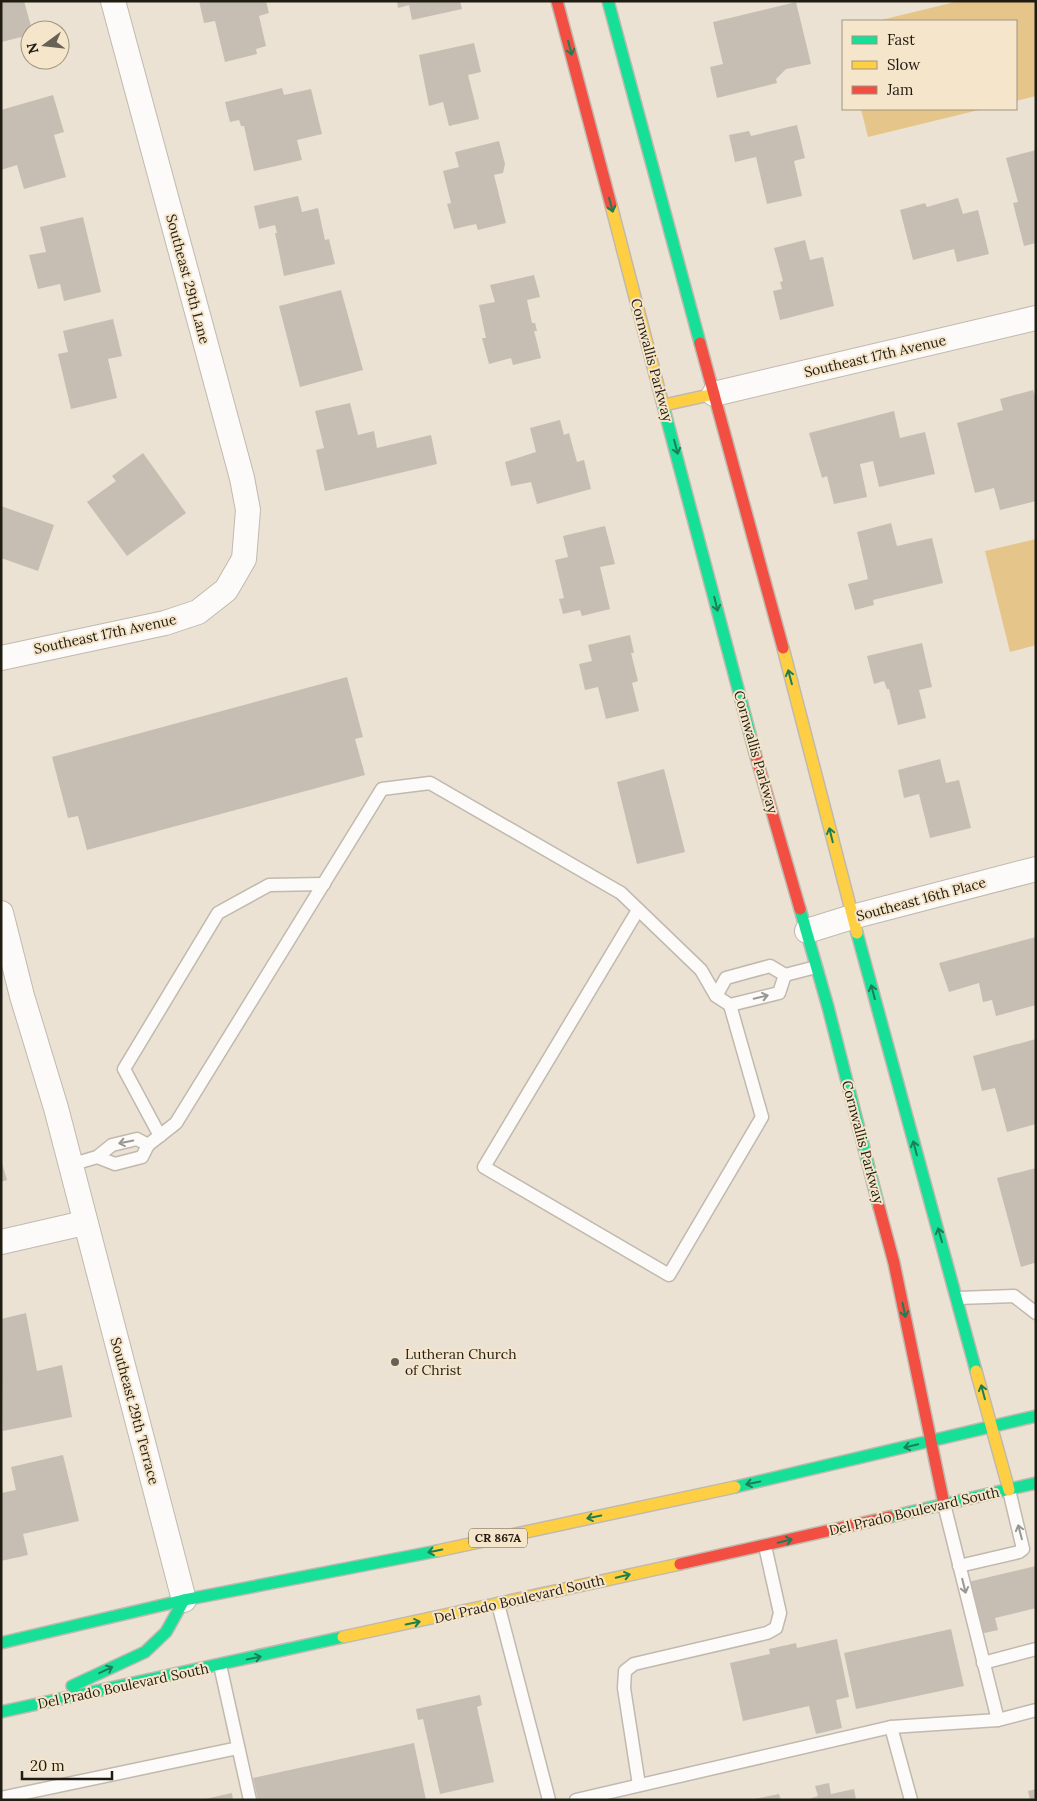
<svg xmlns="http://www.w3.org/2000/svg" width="1037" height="1801" font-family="Lora,serif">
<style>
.water{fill:#e6c58a}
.building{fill:#c6beb3}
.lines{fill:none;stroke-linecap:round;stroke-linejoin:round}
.lane-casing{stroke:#c0b9ae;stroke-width:15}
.street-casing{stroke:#c0b9ae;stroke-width:26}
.fast-casing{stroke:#c0b9ae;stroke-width:14}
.slow-casing{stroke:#c0b9ae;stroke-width:14}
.jam-casing{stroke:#c0b9ae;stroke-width:14}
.lane{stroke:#fcfbf9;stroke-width:12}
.street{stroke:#fcfbf9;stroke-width:24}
.fast{stroke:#16e098;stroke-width:11}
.slow{stroke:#ffcf43;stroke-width:11}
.jam{stroke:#f24e42;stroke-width:11}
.oneway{stroke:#1c7e55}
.oneway2{stroke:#999791}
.poi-dot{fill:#686156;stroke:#f5e5ca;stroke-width:2}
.labels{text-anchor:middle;stroke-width:4;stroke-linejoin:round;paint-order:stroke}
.shield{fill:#f5e5ca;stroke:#615849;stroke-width:1}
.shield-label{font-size:12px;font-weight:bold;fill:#211c12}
.street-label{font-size:14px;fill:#211c12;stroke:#f5e5ca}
.poi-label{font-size:14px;fill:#211c12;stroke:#f5e5ca;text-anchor:start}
</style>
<rect width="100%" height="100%" fill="#ebe2d4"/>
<!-- water -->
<g class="water">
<path d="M959,1H1036V96L1016,101V21H877Z"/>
<path d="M861,109H983L868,137Z"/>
<path d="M1036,539V645L1010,652L985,551Z"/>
</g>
<!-- building -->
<g class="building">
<path d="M1,1H24L32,30L30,35L1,42Z"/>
<path d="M199,1H266L269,13L259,16L266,46L256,49L257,54L225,62L215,21L204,23Z"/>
<path d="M397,1H460L462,9L412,20L409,5L398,8Z"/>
<path d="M796,2L811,64L786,69L776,79L777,83L717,98L710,67L723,64L713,22Z"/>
<path d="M474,43L481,72L468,75L479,119L449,126L443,102L429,106L419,55Z"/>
<path d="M282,88L284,95L311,89L322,134L297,140L302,160L254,171L244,126H241L239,120L230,122L225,102Z"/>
<path d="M53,95L64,132L54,135L66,177L24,189L17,165L1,170V110Z"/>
<path d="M797,125L805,158L794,161L802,196L767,204L756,157L735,162L729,135L749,131L751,136Z"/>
<path d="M499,141L505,164L503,173L494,175L506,223L478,230L476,224L454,229L447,204L451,203L443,171L459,167L455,152Z"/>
<path d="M1036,150V243L1024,246L1013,203L1018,202L1006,158Z"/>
<path d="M298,196L302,212L318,208L325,240L329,239L335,264L284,276L275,233H277L275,225L259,229L254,206Z"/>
<path d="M958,198L963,214L978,210L989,254L957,262L954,249L913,260L900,210L925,203L927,207Z"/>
<path d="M83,217L101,292L64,301L60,284L38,289L29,255L46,252L40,227Z"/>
<path d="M805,240L810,260L823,257L834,306L780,320L773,291L782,289L780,282L783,281L774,248Z"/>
<path d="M534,275L540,297L527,300L532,323H535L537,331H534L541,358L513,365L511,358L489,364L482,338H486L479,305L495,302L490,285Z"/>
<path d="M341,290L363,370L300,387L279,306Z"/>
<path d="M113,319L122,356L108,359L117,398L71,409L58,354L68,352L63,331Z"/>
<path d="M1033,390L1036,400V501L1000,510L994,488L975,493L957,423L1003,410L1000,399Z"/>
<path d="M350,403L358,435L374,431L377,448L431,435L437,464L325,491L316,450L324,448L315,411Z"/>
<path d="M894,411L900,438L925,432L935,474L879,487L873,461L860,464L867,497L834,504L827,476L822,478L809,433Z"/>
<path d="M560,420L564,435L569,433L577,462L584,460L591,489L537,504L531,482L511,486L505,462L536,452L530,428Z"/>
<path d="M143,453L186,513L127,556L87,502L116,481L112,476Z"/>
<path d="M1,506L54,525L38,571L1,558Z"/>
<path d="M891,523L897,546L932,538L943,583L873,600L874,605L855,610L848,584L868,579L857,532Z"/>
<path d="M605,526L615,564L600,567L610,609L582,616L580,610L563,614L559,599L564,598L555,560L568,557L563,536Z"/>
<path d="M630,635L634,653H631L638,681L632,683L639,711L606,719L598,687L585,690L579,664L592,661L588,645Z"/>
<path d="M922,643L932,687L919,690L926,718L898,725L889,689H887L884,681L874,684L867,656Z"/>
<path d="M347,677L363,737L355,739L365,775L87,850L78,816L68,818L52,757Z"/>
<path d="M940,759L946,783L959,780L971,828L930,838L919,794L904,798L898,770Z"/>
<path d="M664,769L685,852L637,864L617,782Z"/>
<path d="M1036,937V1005L996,1016L992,1000L983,1002L979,983L949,992L939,963Z"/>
<path d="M1036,1039V1124L1007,1132L995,1088L982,1091L973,1056Z"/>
<path d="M1,1160L7,1180L1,1182Z"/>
<path d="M1036,1168V1267L1034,1263L1021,1267L997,1178Z"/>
<path d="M26,1313L37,1371L62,1365L72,1417L3,1431L1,1319Z"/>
<path d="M63,1455L79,1521L23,1534L28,1555L1,1561V1493L16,1490L11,1467Z"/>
<path d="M1036,1566V1608L995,1618L998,1630L980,1634L968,1582Z"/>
<path d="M951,1629L964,1686L856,1709L844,1653Z"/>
<path d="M837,1639L849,1697L836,1700L842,1728L816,1734L809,1706L743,1721L730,1663L770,1654L769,1649L796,1643L797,1648Z"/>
<path d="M480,1695L482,1705L477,1707L494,1782L440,1794L423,1719L418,1720L416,1709Z"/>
<path d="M414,1743L426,1800H258L253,1778Z"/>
<path d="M829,1783L831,1794L854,1789L856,1800H806L818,1796L815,1786Z"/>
<path d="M1036,1789V1800H1030L1028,1791Z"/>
<path d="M232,1793L233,1800H205V1799Z"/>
<path d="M779,1794L781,1800H755L754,1799Z"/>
</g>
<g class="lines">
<defs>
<g id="lane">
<path d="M638,910L484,1167L669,1275L762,1117L730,1005"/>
<path d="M785,975L816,967"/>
<path d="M160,1136L124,1069L218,913L269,885L324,884"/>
<path d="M148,1145L176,1123L382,789L430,783L621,893L701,970L716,996L730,1005L779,993L785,975L770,966L726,978L716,996"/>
<path d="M70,1165L97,1157L112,1145L137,1139L148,1145L142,1157L115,1164L97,1157"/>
<path d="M958,1298L1014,1296L1036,1313"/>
<path d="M944,1504L998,1720"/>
<path d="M959,1566L1019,1552L1023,1549L1009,1490"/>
<path d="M498,1604L549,1800"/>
<path d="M983,1663L1036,1649"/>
<path d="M220,1665L250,1800"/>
<path d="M891,1727L911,1800"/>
<path d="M639,1785L624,1688L625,1671L634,1664L767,1633L776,1628L780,1613L765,1546"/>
<path d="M1,1798L238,1748"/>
<path d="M576,1800L891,1727L998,1720L1036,1710"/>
</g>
<g id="street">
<path d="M714,394L1036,318"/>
<path d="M1,658L165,623L198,612L226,590L244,559L248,510L242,478L113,1"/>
<path d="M1,913L22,996L56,1108L184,1600"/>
<path d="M807,931L852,917L1036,869"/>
<path d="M1,1242L84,1223"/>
</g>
<g id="fast">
<path d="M608,1L700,343"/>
<path d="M662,401L755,753"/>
<path d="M800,909L828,1007L879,1207"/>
<path d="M857,933L976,1371"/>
<path d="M735,1487L1036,1416"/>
<path d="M889,1517L1036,1483"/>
<path d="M1,1643L184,1600L437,1551"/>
<path d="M72,1686L145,1652L166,1632L184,1600"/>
<path d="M1,1712L343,1637"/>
</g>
<g id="slow">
<path d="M611,205L662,401"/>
<path d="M664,405L714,394"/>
<path d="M783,648L857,933"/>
<path d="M976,1371L1009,1490"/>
<path d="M437,1551L735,1487"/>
<path d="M343,1637L680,1564"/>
</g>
<g id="jam">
<path d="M557,1L611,205"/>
<path d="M700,343L783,648"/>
<path d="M755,753L800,909"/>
<path d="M879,1207L894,1263L944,1504"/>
<path d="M680,1564L889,1517"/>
</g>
</defs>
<!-- lane casing -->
<use href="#lane" class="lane-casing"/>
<!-- street casing -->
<use href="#street" class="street-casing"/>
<!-- fast casing -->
<use href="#fast" class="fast-casing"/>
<!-- slow casing -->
<use href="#slow" class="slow-casing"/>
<!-- jam casing -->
<use href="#jam" class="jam-casing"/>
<!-- lane -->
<use href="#lane" class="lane"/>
<!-- street -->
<use href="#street" class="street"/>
<!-- fast -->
<use href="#fast" class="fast"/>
<!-- slow -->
<use href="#slow" class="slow"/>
<!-- jam -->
<use href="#jam" class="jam"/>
</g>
<!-- one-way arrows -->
<defs><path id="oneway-shaft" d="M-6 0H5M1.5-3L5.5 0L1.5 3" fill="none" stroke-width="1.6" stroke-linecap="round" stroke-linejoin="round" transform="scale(1.25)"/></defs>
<g class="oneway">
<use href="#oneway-shaft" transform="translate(570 48) rotate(75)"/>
<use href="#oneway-shaft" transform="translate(611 205) rotate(75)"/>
<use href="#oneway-shaft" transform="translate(676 447) rotate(75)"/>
<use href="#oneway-shaft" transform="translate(716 604) rotate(76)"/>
<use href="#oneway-shaft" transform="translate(790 677) rotate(-105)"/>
<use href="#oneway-shaft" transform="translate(831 835) rotate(-104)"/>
<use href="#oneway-shaft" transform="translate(873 992) rotate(-105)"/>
<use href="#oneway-shaft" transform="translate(915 1148) rotate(-105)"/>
<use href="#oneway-shaft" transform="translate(940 1235) rotate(-106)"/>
<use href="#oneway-shaft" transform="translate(904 1310) rotate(78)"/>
<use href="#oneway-shaft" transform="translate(983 1392) rotate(-105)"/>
<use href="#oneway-shaft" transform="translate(911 1446) rotate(166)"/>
<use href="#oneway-shaft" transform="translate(753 1483) rotate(168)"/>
<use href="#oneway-shaft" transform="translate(594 1517) rotate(168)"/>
<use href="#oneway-shaft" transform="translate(785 1541) rotate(-13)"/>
<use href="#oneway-shaft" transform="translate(435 1551) rotate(168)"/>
<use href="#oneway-shaft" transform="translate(623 1576) rotate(-13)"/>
<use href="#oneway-shaft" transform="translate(413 1623) rotate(-12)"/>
<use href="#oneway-shaft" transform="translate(254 1658) rotate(-12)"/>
<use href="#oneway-shaft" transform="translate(106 1670) rotate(-25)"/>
</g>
<g class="oneway2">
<use href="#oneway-shaft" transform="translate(761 997) rotate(-13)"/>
<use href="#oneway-shaft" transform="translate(126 1142) rotate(168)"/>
<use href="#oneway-shaft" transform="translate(1020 1532) rotate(-105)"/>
<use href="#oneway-shaft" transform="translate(964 1586) rotate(76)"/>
</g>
<!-- markers -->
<circle class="poi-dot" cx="395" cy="1362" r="5"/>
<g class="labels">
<!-- shield labels -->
<rect class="shield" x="469" y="1528.5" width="58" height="19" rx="4"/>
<g class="shield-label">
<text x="498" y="1542">CR 867A</text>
</g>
<!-- street labels -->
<g class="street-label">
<text transform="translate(188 279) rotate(75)" y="5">Southeast 29th Lane</text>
<text transform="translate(875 356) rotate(-13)" y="5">Southeast 17th Avenue</text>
<text transform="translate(652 360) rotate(75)" y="5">Cornwallis Parkway</text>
<text transform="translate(105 634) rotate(-12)" y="5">Southeast 17th Avenue</text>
<text transform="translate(756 752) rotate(74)" y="5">Cornwallis Parkway</text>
<text transform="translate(921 899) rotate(-15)" y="5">Southeast 16th Place</text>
<text transform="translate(863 1142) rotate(75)" y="5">Cornwallis Parkway</text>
<text transform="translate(135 1411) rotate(75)" y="5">Southeast 29th Terrace</text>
<text transform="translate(914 1511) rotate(-13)" y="5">Del Prado Boulevard South</text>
<text transform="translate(519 1599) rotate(-13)" y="5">Del Prado Boulevard South</text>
<text transform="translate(123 1686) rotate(-12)" y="5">Del Prado Boulevard South</text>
</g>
<!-- poi labels -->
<g class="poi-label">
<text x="405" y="1359">Lutheran Church<tspan x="405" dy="16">of Christ</tspan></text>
</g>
</g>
<!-- border -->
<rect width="1037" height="1801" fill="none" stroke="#211c12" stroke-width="5"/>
<!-- legend -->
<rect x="842" y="20" width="175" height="90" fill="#f5e5ca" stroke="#a09580"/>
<rect x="852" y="36" width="25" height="8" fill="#16e098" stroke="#a09580"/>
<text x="887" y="45" font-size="15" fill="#211c12">Fast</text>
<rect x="852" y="61" width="25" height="8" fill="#ffcf43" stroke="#a09580"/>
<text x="887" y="70" font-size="15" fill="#211c12">Slow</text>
<rect x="852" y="86" width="25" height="8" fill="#f24e42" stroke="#a09580"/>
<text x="887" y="95" font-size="15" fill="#211c12">Jam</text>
<!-- north arrow -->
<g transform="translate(45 45) rotate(255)"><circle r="24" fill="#f5e5ca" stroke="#a09580"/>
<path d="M0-4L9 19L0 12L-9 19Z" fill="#686156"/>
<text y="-8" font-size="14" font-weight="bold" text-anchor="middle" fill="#211c12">N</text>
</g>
<!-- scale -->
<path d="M22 1771v8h90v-8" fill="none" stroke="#211c12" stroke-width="2.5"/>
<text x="30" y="1771" font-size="15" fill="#211c12" stroke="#f5e5ca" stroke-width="4" paint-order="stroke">20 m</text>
</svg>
